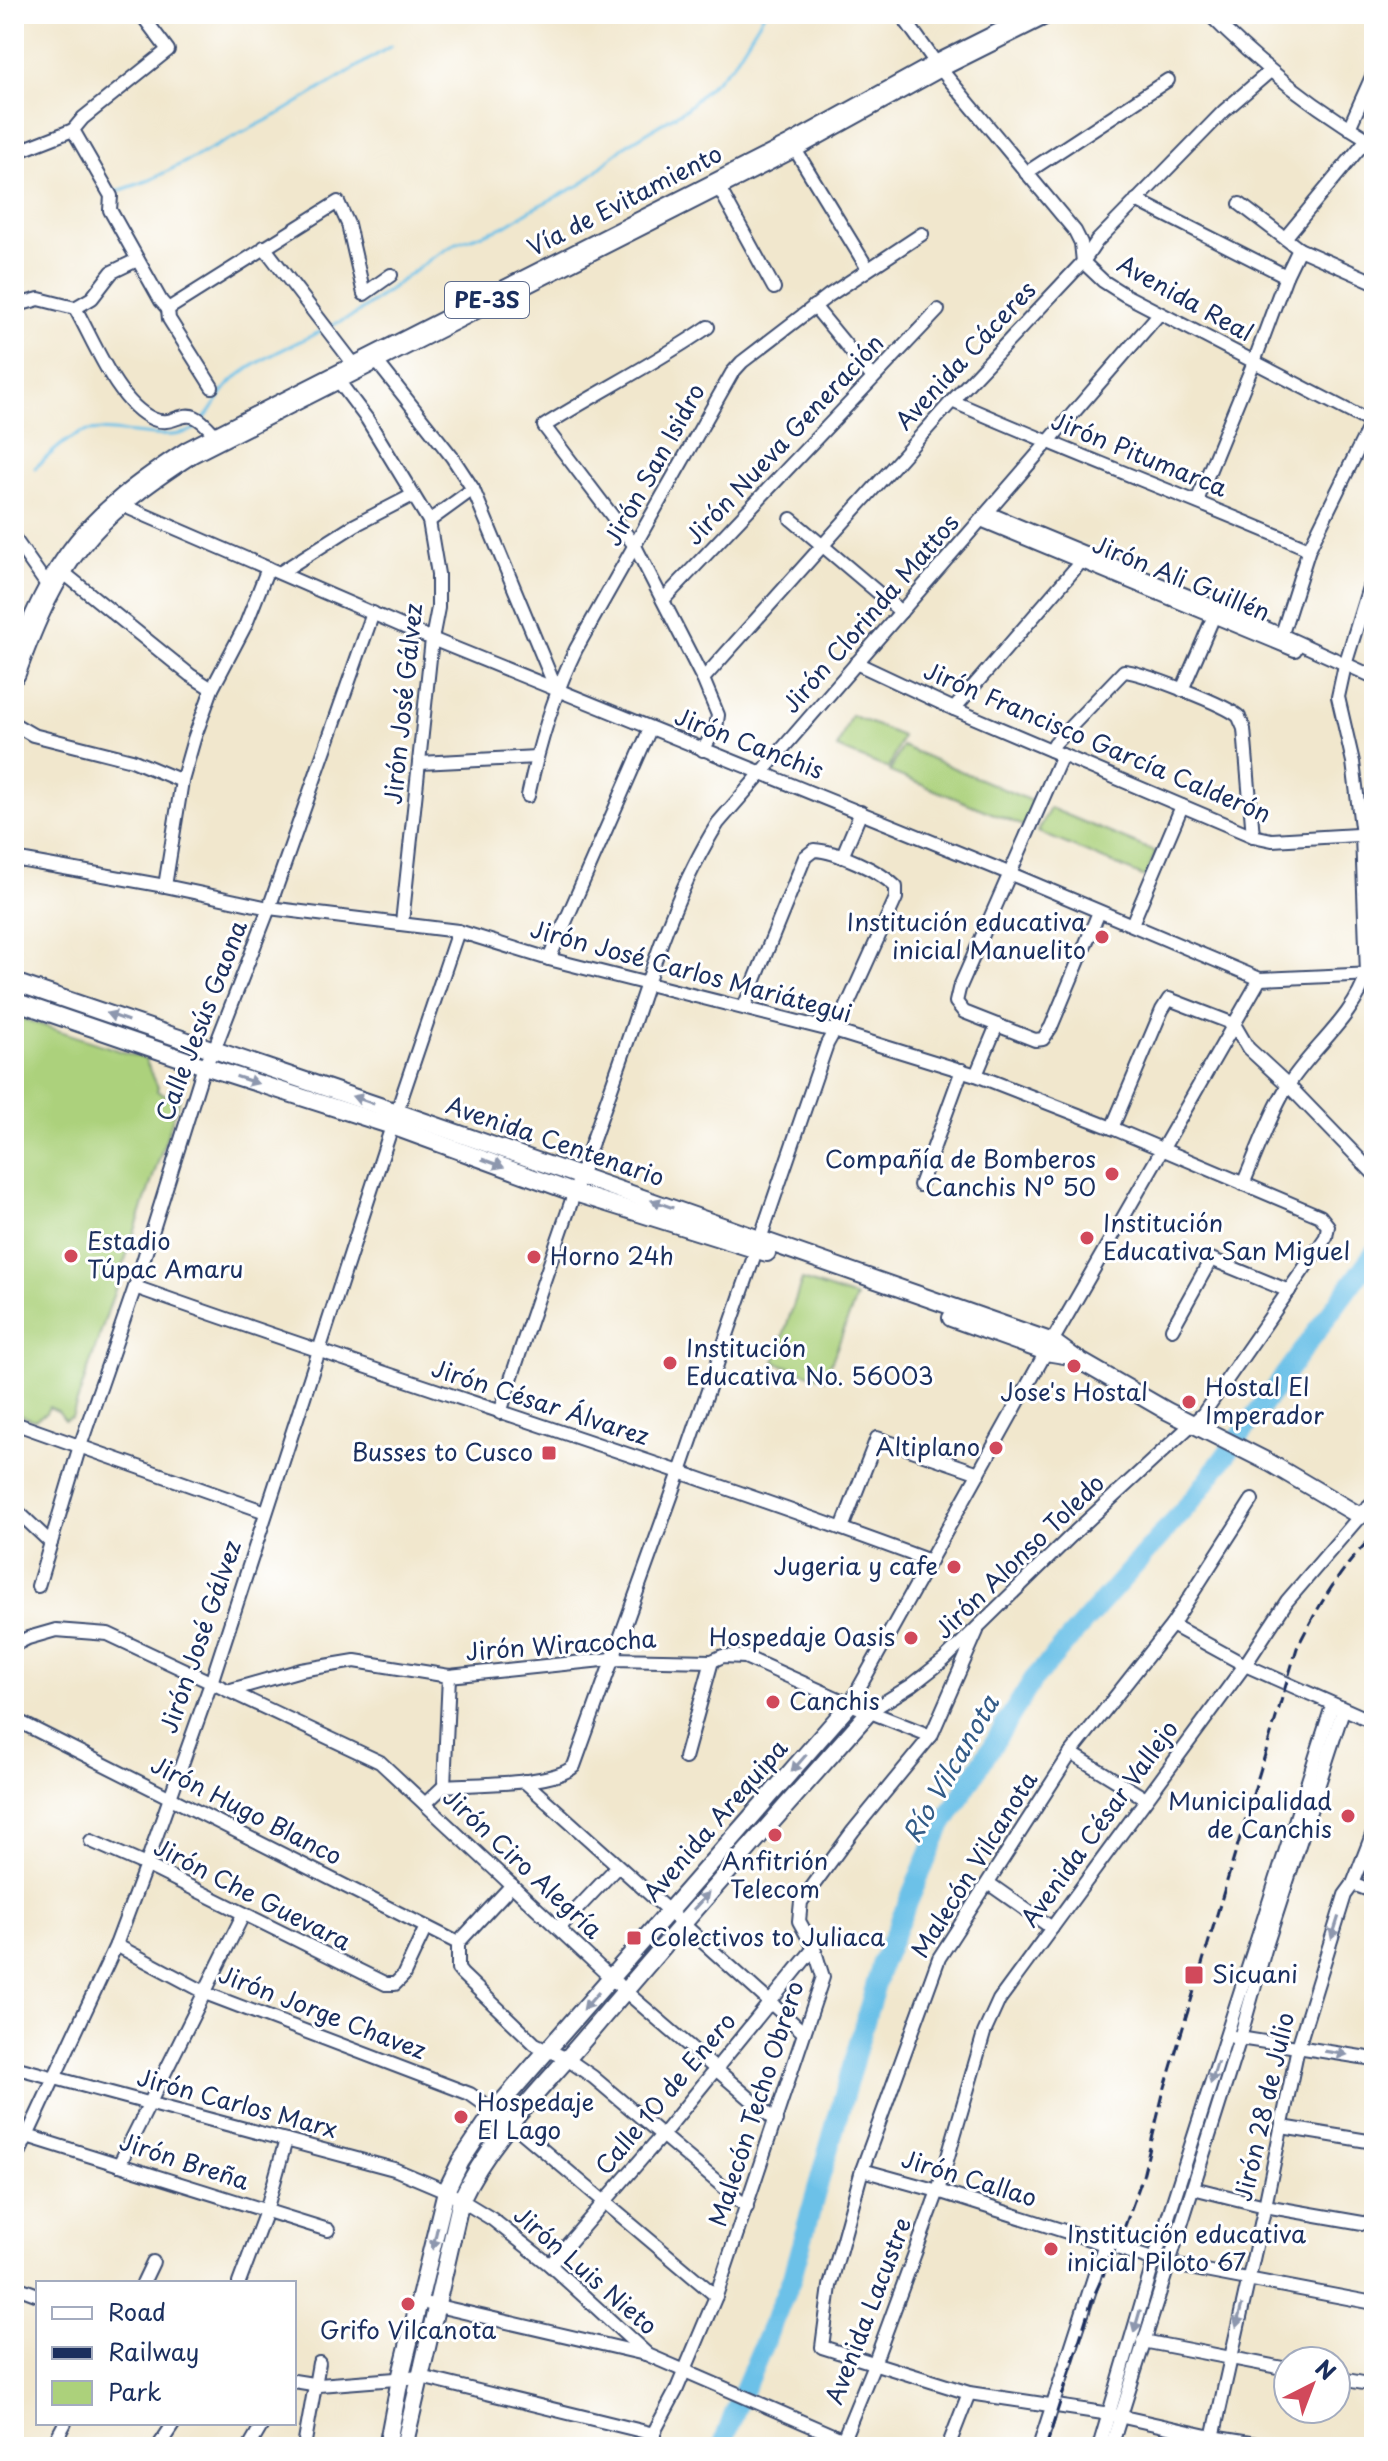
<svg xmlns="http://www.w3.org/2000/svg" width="1388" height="2461" font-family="'Playpen Sans',sans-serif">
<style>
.green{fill:#acd17b;stroke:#64806c;stroke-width:2}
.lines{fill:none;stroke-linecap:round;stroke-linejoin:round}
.stream{stroke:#6cc1e8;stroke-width:3}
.river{stroke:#6cc1e8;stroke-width:20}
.street-casing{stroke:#3b4b6f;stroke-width:16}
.secondary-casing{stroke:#3b4b6f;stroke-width:20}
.highway-casing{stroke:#3b4b6f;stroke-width:26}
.street{stroke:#fff;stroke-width:12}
.secondary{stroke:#fff;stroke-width:16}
.highway{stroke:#fff;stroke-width:22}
.rail{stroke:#1b2f5e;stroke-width:3;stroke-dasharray:12 6;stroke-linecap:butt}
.oneway{fill:#8d97ae}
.poi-dot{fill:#d1495b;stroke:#fff;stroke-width:3}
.labels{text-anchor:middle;stroke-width:6;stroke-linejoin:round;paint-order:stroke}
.shield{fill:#fff;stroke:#5f6d8e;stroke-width:2}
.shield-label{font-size:22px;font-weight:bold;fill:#1b2f5e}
.street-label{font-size:24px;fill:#1b2f5e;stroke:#fff}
.poi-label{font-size:24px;fill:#1b2f5e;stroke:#fff;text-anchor:start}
.water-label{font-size:26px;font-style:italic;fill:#335b87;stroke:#fff}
</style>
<rect width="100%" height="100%" fill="#fff"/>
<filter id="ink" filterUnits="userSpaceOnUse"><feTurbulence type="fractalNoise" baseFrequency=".0125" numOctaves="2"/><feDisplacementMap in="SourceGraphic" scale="16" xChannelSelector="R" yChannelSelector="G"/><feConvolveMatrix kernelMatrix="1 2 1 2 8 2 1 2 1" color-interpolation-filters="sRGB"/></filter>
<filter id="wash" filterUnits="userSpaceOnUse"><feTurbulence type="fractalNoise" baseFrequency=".006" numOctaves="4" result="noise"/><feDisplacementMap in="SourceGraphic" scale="32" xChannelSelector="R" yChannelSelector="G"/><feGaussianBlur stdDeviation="1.8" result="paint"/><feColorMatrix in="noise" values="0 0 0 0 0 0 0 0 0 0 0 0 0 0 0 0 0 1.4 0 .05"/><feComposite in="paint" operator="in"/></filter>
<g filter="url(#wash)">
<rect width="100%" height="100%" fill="#f1e7cd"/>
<!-- green -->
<g class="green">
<path d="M851,715L902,736L889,769L837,748Z"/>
<path d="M902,746L1036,803L1026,827L890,772Z"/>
<path d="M1050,808L1156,852L1145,877L1038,832Z"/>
<path d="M14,1016L145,1059L158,1087L157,1091L169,1096L174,1092L180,1097L72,1417L65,1420L58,1411L49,1407L46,1413L34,1420L14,1413Z"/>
<path d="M802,1280L856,1298L825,1379L774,1362Z"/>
</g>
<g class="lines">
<!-- stream -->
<g class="stream">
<path d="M112,193L150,180L281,113L391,46"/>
<path d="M330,326L355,315L432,258L457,243L503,227L536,207L582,184L623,147L687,108L733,64L764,14"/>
<path d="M204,419C213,409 218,398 226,388C244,365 297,343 324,330"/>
<path d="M35,468C49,456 65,438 84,432C114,424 176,448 200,425"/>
</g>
<!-- river -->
<path class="river" d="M722,2447L735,2411L791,2280L882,1962L939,1831L1033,1680L1195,1497L1374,1253"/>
</g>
</g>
<g filter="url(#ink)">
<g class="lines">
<defs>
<g id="street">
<path d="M141,14L168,50L83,118L73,130L111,196L110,210L161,301L168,309"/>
<path d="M901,14L938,66L1075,231L1081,243L1083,262L1103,281L1125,295L1374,424"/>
<path d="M1209,14C1259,65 1313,107 1374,143"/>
<path d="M1349,128L1374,72"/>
<path d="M793,146L868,269"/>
<path d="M14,153L73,130"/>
<path d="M1026,173L1168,80"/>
<path d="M717,184L774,288"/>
<path d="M1136,200L1286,276"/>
<path d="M1240,204L1299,249L1374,282"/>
<path d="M1285,238L1367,139"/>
<path d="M264,247L356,367"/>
<path d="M14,306L39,299L75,308L92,298L112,272L137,260"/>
<path d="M814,306L873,378"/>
<path d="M75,308C94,341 117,403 153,419C171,427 181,411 195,417C204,421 211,431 218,438"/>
<path d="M374,358L452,457L473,489L556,689"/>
<path d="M337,379L367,419L429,521L438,574V608L432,639L402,923"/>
<path d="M212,387L169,319L168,309L338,202L348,224L364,294L391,275"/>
<path d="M952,401C1070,453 1191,498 1309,549"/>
<path d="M1197,501L1254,362L1286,276L1299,249"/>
<path d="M117,503L432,639L1011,874L1260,979L1374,974"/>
<path d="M988,513L1268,629L1374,677"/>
<path d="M791,519L901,612"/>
<path d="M981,520L1295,650"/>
<path d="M429,521L473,489"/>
<path d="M14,538L49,588"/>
<path d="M59,569L190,675L212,689"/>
<path d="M281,572L355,525L413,495"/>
<path d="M663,600L938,310"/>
<path d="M1280,640L1309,549L1371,423"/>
<path d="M856,663L954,709L1253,836L1272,840L1374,834"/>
<path d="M703,679L952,401L1083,262L1097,241L1224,111L1269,72"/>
<path d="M1182,690L1216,611"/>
<path d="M954,709L1085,557"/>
<path d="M14,724L33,735L132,760L182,781"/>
<path d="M703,750L716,728L718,715L703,679L635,546L544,426C598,392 656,363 708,327"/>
<path d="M1051,750L1055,743L1124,671C1141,672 1229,706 1239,717C1239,718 1244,728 1244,729L1253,836"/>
<path d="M1062,755L959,989L956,1002L964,1012L1035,1040L1043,1039L1051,1027L1099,912"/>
<path d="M420,763L536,757"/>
<path d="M528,796C539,744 553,696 576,649L732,373L742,362L828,296L922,234"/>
<path d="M842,857L861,812"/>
<path d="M14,859L165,886L269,908L458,931L549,959L834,1031L976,1075L1112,1128L1320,1216L1328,1226L1326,1237L1203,1414L1075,1532L944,1660L912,1685L870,1711"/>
<path d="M165,886L182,781L194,739L212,689L246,624L268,568"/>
<path d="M1132,924L1182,806"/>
<path d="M549,959L650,729"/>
<path d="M976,1075L997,1025"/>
<path d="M1112,1128L1162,1010L1169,999L1234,1024L1248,1048L1288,1085L1374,1174"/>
<path d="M1243,1184C1256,1155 1272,1109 1289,1084C1313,1047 1354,1017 1367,974L1362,835L1353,762L1338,697L1345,665L1374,571"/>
<path d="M920,1185L962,1070"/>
<path d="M135,1287C399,1381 667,1463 930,1561"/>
<path d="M1172,1329L1211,1259L1289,1291"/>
<path d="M500,1413C538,1294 580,1177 621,1060C649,980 672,896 718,823L1159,314"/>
<path d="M14,1423L266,1512"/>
<path d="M1252,1500L1172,1625L1071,1753L939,1958L862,2170L830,2286L822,2347L969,2393L1110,2414L1212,2437L1275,2447"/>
<path d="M14,1508L51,1543"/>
<path d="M842,1528L877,1438L979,1473"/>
<path d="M38,1586L79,1449L135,1287L204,1066L214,1050L269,908L373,613"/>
<path d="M1172,1625L1245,1665L1374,1722"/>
<path d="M14,1645L28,1638L56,1630L108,1634L380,1762L625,1991L776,2121"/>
<path d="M231,1690L301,1670L355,1661L449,1676L612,1659L712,1661L723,1656L745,1657L850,1704L931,1736"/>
<path d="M850,1704L1046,1352L1260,979"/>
<path d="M14,1719L458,1943"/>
<path d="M1071,1753L1146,1799"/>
<path d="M685,1758L712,1661"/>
<path d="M524,1781L803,2032"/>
<path d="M444,1786L449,1676"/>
<path d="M425,1804L444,1786C474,1784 555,1785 574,1766L680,1472L827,1044L843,1015L896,898V887C880,871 837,851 814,850L805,857L744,1007"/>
<path d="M91,1841L146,1865L386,1984H395L403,1976L426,1927"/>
<path d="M988,1883L1052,1928"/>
<path d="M1353,1884L1374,1892"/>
<path d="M559,1928L617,1867"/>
<path d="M458,1943V1969L462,1974L535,2044L567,2059L593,2077L747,2207"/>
<path d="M458,1943L512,1885"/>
<path d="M116,1945L210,1995L470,2094L511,2123L716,2296"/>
<path d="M1233,2037L1374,2059"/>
<path d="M14,2067L394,2169L446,2191L492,2219L550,2265L648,2355L860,2447"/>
<path d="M1282,2127L1374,2142"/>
<path d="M27,2136L328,2230"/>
<path d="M14,2164L116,1945L146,1865L211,1683L392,1126L458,931"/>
<path d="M119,2165L243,1915"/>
<path d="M862,2170L938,2191L1168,2264L1374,2303"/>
<path d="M1193,2188L1265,2206L1374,2225"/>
<path d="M550,2265L663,2134L814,1948"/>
<path d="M143,2283L153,2262"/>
<path d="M239,2283L266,2211L286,2140"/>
<path d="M14,2286L38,2295"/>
<path d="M429,2304L645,2354"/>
<path d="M1143,2341L1288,2369"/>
<path d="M1336,2378L1374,2385"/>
<path d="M294,2381L319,2385L421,2377L654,2434"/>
<path d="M52,2447L65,2423"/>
<path d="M158,2447L174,2423"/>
<path d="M249,2447L263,2423"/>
<path d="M304,2447L319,2363"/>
<path d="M646,2447L676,2391L716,2296L823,1977L814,1948L799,1921L801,1902L853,1831L931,1736L977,1631"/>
<path d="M840,2447L874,2364L938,2191L984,2033L999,2000L1245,1665L1287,1601L1360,1516"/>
<path d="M948,2447L969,2393"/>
<path d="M1039,2447L1105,2243"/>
<path d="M1099,2447L1154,2261L1332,1706"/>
<path d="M1111,2447L1240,2038L1266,1946L1343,1710"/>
<path d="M1211,2447L1265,2206L1298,2047L1345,1895L1353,1884L1374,1830"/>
</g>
<g id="secondary">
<path d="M14,982L397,1112L1053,1342L1075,1358L1167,1411L1270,1463L1360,1516L1374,1504"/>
<path d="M14,1001L204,1066L392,1126L575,1193L767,1253"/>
<path d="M951,1318L1046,1352L1070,1356"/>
<path d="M387,2447L400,2379L446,2191L461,2161L495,2110L850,1704"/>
<path d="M404,2447L461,2200C490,2138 542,2089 586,2037C679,1927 774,1819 870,1711"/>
</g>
<path id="highway" d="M14,673C55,558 88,518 190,452L793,146L938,66L1042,14"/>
</defs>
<!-- street casing -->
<use href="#street" class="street-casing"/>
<!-- secondary casing -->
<use href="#secondary" class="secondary-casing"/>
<!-- highway casing -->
<use href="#highway" class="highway-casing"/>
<!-- street -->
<use href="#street" class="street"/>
<!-- secondary -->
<use href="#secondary" class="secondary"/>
<!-- highway -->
<use href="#highway" class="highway"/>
<!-- rail -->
<path class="rail" d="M1046,2447L1092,2300L1122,2234L1143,2176L1163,2094L1297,1648C1318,1606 1340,1569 1374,1535"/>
</g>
<!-- one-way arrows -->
<defs><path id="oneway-solid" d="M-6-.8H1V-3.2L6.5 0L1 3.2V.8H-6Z" transform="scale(2)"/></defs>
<g class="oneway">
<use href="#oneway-solid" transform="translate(117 1017) rotate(-161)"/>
<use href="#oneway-solid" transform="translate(247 1080) rotate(18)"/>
<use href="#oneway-solid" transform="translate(363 1100) rotate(-161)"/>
<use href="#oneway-solid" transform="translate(493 1163) rotate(20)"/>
<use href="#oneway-solid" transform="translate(662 1204) rotate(-161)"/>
<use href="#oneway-solid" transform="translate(799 1763) rotate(131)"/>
<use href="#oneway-solid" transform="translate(701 1901) rotate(-48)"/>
<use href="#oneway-solid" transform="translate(1335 1928) rotate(108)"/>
<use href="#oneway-solid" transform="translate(591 2001) rotate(131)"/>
<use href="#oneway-solid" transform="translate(1336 2053) rotate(9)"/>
<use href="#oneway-solid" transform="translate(1214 2073) rotate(108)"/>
<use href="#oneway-solid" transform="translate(435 2238) rotate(103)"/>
<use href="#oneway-solid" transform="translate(1239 2316) rotate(104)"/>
<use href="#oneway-solid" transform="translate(1137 2321) rotate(106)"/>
</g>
</g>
<!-- markers -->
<g class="poi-dot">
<circle cx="1102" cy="937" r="8"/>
<circle cx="1112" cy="1174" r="8"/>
<circle cx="1087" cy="1238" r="8"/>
<circle cx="71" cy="1256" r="8"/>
<circle cx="534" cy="1257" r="8"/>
<circle cx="670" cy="1363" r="8"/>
<circle cx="1074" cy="1366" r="8"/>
<circle cx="1189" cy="1402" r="8"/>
<circle cx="996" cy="1448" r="8"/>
<rect x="541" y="1445" width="16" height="16" rx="4"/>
<circle cx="954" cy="1567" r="8"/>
<circle cx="911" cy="1638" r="8"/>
<circle cx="773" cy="1702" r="8"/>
<circle cx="1348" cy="1816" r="8"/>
<circle cx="775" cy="1835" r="8"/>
<rect x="626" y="1930" width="16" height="16" rx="4"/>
<rect x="1184" y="1965" width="20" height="20" rx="4"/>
<circle cx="461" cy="2117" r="8"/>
<circle cx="1051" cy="2249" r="8"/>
<circle cx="408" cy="2304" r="8"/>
</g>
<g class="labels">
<!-- shield labels -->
<rect class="shield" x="445" y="282" width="84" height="36" rx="6"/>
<g class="shield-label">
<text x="487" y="308">PE-3S</text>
</g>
<!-- street labels -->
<g class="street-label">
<text transform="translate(625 201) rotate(-27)" y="8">Vía de Evitamiento</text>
<text transform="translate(1185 299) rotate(29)" y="8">Avenida Real</text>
<text transform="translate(966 356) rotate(-47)" y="8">Avenida Cáceres</text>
<text transform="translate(785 440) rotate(-47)" y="8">Jirón Nueva Generación</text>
<text transform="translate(1139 455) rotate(22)" y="8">Jirón Pitumarca</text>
<text transform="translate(655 465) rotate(-61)" y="8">Jirón San Isidro</text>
<text transform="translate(1181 579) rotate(22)" y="8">Jirón Ali Guillén</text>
<text transform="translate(871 614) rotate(-49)" y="8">Jirón Clorinda Mattos</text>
<text transform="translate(404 704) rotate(-84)" y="8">Jirón José Gálvez</text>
<text transform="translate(1097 743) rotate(23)" y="8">Jirón Francisco García Calderón</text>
<text transform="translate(749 744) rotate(21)" y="8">Jirón Canchis</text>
<text transform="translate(691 972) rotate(15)" y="8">Jirón José Carlos Mariátegui</text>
<text transform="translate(202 1021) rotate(-69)" y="8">Calle Jesús Gaona</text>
<text transform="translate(555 1142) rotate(19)" y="8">Avenida Centenario</text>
<text transform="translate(540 1403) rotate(18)" y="8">Jirón César Álvarez</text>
<text transform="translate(1020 1557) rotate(-44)" y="8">Jirón Alonso Toledo</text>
<text transform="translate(201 1637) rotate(-71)" y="8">Jirón José Gálvez</text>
<text transform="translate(561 1646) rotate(-4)" y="8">Jirón Wiracocha</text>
<text transform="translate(246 1811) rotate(27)" y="8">Jirón Hugo Blanco</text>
<text transform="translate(716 1821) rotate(-49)" y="8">Avenida Arequipa</text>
<text transform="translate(1100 1824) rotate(-54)" y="8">Avenida César Vallejo</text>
<text transform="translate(522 1864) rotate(43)" y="8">Jirón Ciro Alegría</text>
<text transform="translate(975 1865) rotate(-58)" y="8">Malecón Vilcanota</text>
<text transform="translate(252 1895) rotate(27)" y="8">Jirón Che Guevara</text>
<text transform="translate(322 2013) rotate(21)" y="8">Jirón Jorge Chavez</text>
<text transform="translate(666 2094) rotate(-50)" y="8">Calle 10 de Enero</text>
<text transform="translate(237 2104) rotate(15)" y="8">Jirón Carlos Marx</text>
<text transform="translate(757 2104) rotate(-72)" y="8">Malecón Techo Obrero</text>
<text transform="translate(1265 2107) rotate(-77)" y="8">Jirón 28 de Julio</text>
<text transform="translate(184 2162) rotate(18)" y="8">Jirón Breña</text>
<text transform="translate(969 2179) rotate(17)" y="8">Jirón Callao</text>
<text transform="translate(585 2271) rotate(41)" y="8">Jirón Luis Nieto</text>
<text transform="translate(869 2311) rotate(-69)" y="8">Avenida Lacustre</text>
</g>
<!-- poi labels -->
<g class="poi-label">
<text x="1086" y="931" text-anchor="end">Institución educativa<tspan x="1086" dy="28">inicial Manuelito</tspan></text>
<text x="1096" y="1168" text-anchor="end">Compañía de Bomberos<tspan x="1096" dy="28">Canchis Nº 50</tspan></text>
<text x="1103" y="1232">Institución<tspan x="1103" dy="28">Educativa San Miguel</tspan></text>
<text x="87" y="1250">Estadio<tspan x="87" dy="28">Túpac Amaru</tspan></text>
<text x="550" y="1265">Horno 24h</text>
<text x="686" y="1357">Institución<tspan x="686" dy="28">Educativa No. 56003</tspan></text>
<text x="1205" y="1396">Hostal El<tspan x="1205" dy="28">Imperador</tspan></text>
<text x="1074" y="1401" text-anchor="middle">Jose's Hostal</text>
<text x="980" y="1456" text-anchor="end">Altiplano</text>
<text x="533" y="1461" text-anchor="end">Busses to Cusco</text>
<text x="938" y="1575" text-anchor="end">Jugeria y cafe</text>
<text x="895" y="1646" text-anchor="end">Hospedaje Oasis</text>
<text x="789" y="1710">Canchis</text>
<text x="1332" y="1810" text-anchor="end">Municipalidad<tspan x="1332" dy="28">de Canchis</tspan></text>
<text x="775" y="1870" text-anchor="middle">Anfitrión<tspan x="775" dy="28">Telecom</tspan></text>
<text x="650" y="1946">Colectivos to Juliaca</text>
<text x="1212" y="1983">Sicuani</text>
<text x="477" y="2111">Hospedaje<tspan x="477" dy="28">El Lago</tspan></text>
<text x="1067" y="2243">Institución educativa<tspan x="1067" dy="28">inicial Piloto 67</tspan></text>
<text x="408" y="2339" text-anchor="middle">Grifo Vilcanota</text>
</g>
<!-- water labels -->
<g class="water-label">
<text transform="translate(951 1769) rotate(-60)" y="9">Río Vilcanota</text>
</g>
</g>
<!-- margin -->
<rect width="1388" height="2461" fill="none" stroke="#fff" stroke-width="48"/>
<!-- legend -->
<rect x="36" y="2281" width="260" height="144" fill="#ffffff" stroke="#a4acbf" stroke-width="2"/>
<rect x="52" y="2307" width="40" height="12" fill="#ffffff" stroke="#a4acbf" stroke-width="2"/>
<text x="108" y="2321" font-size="24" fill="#1b2f5e">Road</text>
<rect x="52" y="2347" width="40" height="12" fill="#1b2f5e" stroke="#a4acbf" stroke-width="2"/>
<text x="108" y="2361" font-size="24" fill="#1b2f5e">Railway</text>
<rect x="52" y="2381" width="40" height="24" fill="#acd17b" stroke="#a4acbf" stroke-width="2"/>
<text x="108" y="2401" font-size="24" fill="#1b2f5e">Park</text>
<!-- north arrow -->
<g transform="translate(1312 2385) rotate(42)"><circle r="38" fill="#ffffff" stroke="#a4acbf" stroke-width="2"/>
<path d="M0-6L14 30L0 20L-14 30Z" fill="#d1495b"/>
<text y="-12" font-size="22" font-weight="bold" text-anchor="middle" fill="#1b2f5e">N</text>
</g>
</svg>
